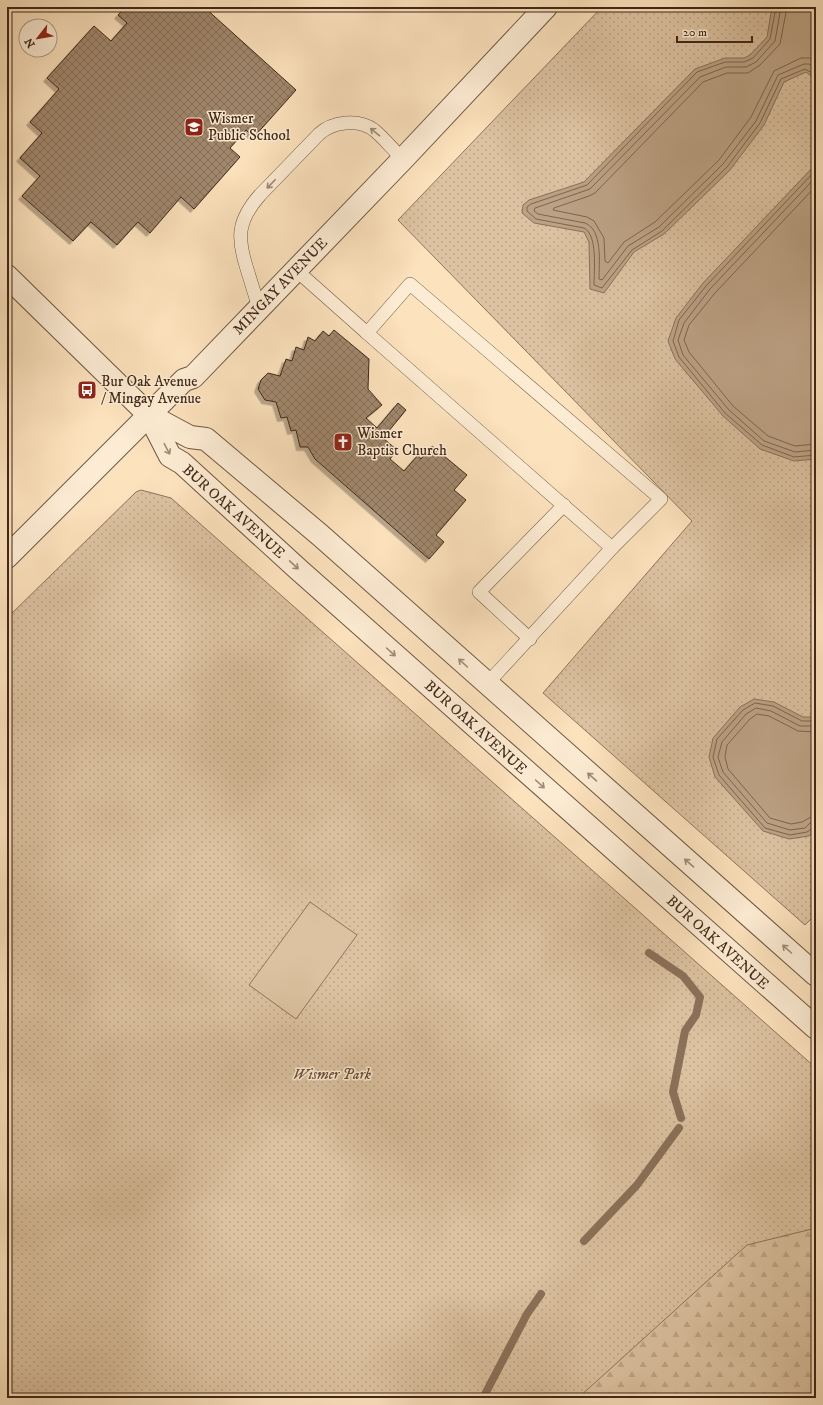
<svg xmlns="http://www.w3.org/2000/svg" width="823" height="1405" font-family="'IM FELL DW Pica',serif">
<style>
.grass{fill:url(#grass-dots);stroke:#8e745c}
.forest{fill:url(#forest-firs);stroke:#8e745c}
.pitch{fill:#dcc2a1;stroke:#8e745c}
.water{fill:#bca285;stroke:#8a7159}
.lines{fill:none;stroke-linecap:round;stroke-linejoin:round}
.shore{stroke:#7e644e;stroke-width:1}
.stream{stroke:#8a7159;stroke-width:8}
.building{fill:url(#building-cross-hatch);stroke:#3f2718;filter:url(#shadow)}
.service-casing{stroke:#6e5641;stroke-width:14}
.tertiary-casing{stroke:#6e5641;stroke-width:24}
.service{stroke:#fdecd4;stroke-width:13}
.tertiary{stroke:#fdecd4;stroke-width:22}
.oneway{stroke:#9e8a76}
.labels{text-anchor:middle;stroke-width:3;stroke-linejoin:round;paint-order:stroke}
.poi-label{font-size:15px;fill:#3f2718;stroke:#fdecd4;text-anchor:start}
.street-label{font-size:15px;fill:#3f2718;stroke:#fdecd4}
.park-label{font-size:15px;font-style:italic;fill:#664e3a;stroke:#fdecd4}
</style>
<defs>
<pattern id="grass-dots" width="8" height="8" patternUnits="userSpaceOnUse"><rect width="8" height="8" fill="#dcc2a1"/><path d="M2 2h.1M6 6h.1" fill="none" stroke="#bea78a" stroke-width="1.8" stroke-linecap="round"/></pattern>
<pattern id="forest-firs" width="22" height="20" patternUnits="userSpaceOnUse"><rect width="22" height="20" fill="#dcc2a1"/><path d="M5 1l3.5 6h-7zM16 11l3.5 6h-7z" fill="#bea78a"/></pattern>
<pattern id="building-cross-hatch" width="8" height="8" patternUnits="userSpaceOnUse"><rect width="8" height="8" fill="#a1886e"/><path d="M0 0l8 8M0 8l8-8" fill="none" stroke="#856f59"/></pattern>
<filter id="shadow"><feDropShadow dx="-3.5" dy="3.5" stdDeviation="0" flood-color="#0004"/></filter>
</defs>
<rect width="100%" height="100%" fill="#fce2bd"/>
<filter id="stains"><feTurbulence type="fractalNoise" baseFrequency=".005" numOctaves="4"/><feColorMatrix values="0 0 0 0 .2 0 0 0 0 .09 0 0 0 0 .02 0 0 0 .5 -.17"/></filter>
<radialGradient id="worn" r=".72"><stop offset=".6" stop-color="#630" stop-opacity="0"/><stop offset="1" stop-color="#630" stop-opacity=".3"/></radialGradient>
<!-- grass -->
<g class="grass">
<path d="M602,7H816V914L805,925L543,693L692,521L398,220Z"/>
<path d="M141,490L171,498L816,1068V1398H7V618L136,492Z"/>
</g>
<!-- forest -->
<path class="forest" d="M816,1228V1398H578L747,1245Z"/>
<!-- pitch -->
<path class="pitch" d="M310,902L357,935L296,1019L249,985Z"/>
<!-- water -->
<g class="water">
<path d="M772,7H816V80L806,72L784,82L764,125L730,170L664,234L634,252L604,293L590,289L589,242L584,232L534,223L522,213L523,205L529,200L584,182L695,69L725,58H744L750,55L767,37Z"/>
<path d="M816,164V459L794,461L760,449L723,416L675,359L668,341L676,318L703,283Z"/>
<path d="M754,699L774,702L803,717H816V830L809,836L789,839L763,831L715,777L709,757L713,738L740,707Z"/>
</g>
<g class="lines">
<!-- shore -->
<g class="shore">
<path d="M776,7L770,39L753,58L744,62H725L697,72L587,185L531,204L527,207V211L536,219L584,228C598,235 594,271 594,285L602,288L632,250L662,231L727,167L760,123L781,79L805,69L816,75"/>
<path d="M781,7L775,41L756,62L746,67H726L700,77L590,189L535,208L534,211L538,214L585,223C603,230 599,263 599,279L602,280L628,246L659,227L723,164L756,121L778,75L804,64H809L816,69"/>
<path d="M787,7L780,44L760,65L748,73H727L703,82L595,193L589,196L554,208L553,210L587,217L594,221L604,238L605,261L608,263L624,242L655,222L719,160L751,117L774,71L801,58H809L816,61"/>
<path d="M816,170L706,286L679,320L673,341L679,357L725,413L762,445L794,457L816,455"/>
<path d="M816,177L710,289L684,323L678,340L683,355L729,410L764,441L795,452L816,450"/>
<path d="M816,186L715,293L689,325L684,340L689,352L733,406L768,436L795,446L816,444"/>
<path d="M816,721H802L773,706L755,703L743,710L717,739L713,757L719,775L765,828L790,835L807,832L813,828L816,827"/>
<path d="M816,726H800L771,711L756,708L746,714L722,742L718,757L723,772L767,823L790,830L805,828L810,823L816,822"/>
<path d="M816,732L798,731L769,716L757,714L750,719L727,745L725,757L728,769L770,818L791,824L802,822L809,818L816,816"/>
</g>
<!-- stream -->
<g class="stream">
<path d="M649,953L683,976L700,997L696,1015L685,1031L673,1092L681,1118"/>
<path d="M584,1241L637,1185L679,1128"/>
<path d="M483,1398L527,1314L541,1294"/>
</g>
</g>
<!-- building -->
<g class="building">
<path d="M126,7H204L296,90L254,137L246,130L230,148L240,157L194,209L181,197L150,233L138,222L117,245L91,222L73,241L22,196L40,176L20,158L42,133L30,122L59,89L47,78L94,26L111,41L127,23L118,15Z"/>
<path d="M334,330L369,359L368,389L382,405L366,418L377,428L398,403L406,410L383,438L397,450L390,459L404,471L418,455L421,459L432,446L467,475L454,490L466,500L436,535L444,542L429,559L315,459L308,447H300L296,430L291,431L287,417L281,418L276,402L265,400L258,389L261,380L268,373L280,376L286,359L292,361L296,347L304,350L308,337L315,341L323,331L329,336Z"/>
</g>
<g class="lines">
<defs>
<g id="service">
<path d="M296,270L367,333L410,284L661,499L612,548L487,684"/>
<path d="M259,308C255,295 251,282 247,269C237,238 237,221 260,195L319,134C332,122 358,118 374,130C384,138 393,150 403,159"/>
<path d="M367,333L612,548"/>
<path d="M530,639L479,592L564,505"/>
</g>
<g id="tertiary">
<path d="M7,276L149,415L190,437L206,439L320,535L816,975"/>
<path d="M149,415L170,456L182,463L299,570L816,1028"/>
<path d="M7,557L184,380L193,377L403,159L546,7"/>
</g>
</defs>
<!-- service casing -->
<use href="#service" class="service-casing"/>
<!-- tertiary casing -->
<use href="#tertiary" class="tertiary-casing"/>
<!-- service -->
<use href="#service" class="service"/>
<!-- tertiary -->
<use href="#tertiary" class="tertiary"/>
</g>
<!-- one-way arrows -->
<defs><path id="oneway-shaft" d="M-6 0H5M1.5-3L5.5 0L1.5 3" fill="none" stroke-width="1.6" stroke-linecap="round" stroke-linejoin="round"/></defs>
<g class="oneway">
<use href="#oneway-shaft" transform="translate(375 132) rotate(-141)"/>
<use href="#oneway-shaft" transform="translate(271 184) rotate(134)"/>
<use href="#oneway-shaft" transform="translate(167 449) rotate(62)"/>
<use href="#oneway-shaft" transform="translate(294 565) rotate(43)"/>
<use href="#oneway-shaft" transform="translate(391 652) rotate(42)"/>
<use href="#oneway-shaft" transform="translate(463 663) rotate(-138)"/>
<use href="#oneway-shaft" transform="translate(592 777) rotate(-139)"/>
<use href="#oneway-shaft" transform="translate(540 784) rotate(42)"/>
<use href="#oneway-shaft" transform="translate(689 863) rotate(-139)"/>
<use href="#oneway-shaft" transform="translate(787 949) rotate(-138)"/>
</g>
<!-- icons -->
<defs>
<symbol id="school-square" viewBox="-11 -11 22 22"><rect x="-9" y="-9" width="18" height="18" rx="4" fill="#8f2418" stroke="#fdecd4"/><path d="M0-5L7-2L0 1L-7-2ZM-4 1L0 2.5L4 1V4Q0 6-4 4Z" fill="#fff"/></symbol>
<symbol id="bus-square" viewBox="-11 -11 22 22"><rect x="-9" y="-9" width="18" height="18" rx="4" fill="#8f2418" stroke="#fdecd4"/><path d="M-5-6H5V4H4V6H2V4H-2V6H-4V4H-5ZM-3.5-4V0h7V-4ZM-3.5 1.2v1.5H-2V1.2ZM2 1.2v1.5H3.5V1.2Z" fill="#fff"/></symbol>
<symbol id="church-square" viewBox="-11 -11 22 22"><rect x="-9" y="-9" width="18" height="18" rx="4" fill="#8f2418" stroke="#fdecd4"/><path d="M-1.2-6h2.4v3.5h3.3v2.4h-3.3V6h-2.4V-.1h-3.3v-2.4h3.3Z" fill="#fff"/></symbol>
</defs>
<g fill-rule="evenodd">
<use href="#school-square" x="183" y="116" width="22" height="22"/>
<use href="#bus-square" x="76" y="379" width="22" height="22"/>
<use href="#church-square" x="332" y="431" width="22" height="22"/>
</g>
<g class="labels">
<!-- poi labels -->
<g class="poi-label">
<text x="208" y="123">Wismer<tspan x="208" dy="17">Public School</tspan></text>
<text x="101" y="386">Bur Oak Avenue<tspan x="101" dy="17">/ Mingay Avenue</tspan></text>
<text x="357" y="438">Wismer<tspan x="357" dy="17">Baptist Church</tspan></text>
</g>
<!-- street labels -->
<g class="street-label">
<text transform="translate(280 286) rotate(-46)" y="5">MINGAY AVENUE</text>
<text transform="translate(234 511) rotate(42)" y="5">BUR OAK AVENUE</text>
<text transform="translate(476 727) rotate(42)" y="5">BUR OAK AVENUE</text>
<text transform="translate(718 942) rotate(42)" y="5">BUR OAK AVENUE</text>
</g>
<!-- park labels -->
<g class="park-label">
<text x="332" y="1079">Wismer Park</text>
</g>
</g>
<!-- margin -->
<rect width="823" height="1405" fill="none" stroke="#fce2bd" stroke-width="24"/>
<rect x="8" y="8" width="807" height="1389" fill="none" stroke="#3f2718" stroke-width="2"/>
<rect x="12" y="12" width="799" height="1381" fill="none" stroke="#3f2718"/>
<!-- north arrow -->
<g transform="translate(38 38) rotate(239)"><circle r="19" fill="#fdecd4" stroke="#b19d89"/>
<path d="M0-3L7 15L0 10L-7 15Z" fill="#8f2418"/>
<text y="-6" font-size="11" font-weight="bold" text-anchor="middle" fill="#3f2718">N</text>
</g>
<!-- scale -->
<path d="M677 36v6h75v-6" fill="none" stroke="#3f2718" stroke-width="2"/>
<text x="683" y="36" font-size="12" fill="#3f2718" stroke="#fdecd4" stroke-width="3" paint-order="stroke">20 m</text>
<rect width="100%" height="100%" filter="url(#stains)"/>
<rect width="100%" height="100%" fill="url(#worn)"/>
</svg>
